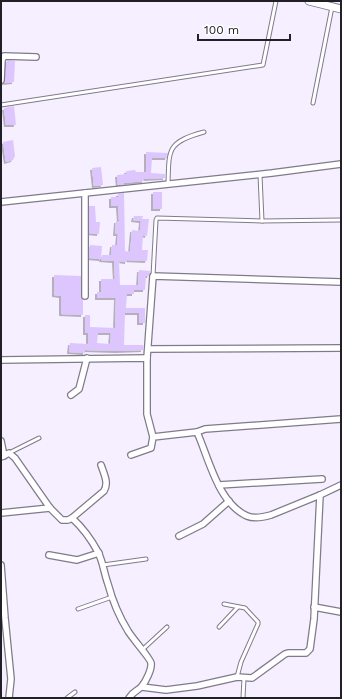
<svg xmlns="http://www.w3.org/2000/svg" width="342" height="699" font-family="'Work Sans',sans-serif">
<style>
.building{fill:#ddc6fe;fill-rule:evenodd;filter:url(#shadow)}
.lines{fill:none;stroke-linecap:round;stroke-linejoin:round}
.service-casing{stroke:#807a8b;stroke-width:5}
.minor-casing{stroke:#807a8b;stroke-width:8}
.tertiary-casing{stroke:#807a8b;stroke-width:9}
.service{stroke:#fff;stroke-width:3}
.minor{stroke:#fff;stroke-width:5.5}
.tertiary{stroke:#fff;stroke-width:7}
</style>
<defs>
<filter id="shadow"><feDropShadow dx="-2" dy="2" stdDeviation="0" flood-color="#0004"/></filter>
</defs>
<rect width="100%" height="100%" fill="#f5efff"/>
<!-- building -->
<g class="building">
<path d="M7,60L15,61L14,82L4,83Z"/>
<path d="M14,106L16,125H6L4,108Z"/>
<path d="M13,140L15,156L13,160L6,162L3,142Z"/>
<path d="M146,152L168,153L167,158H152L151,173L165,174V178L144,179V181L124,183V185H118L117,175L127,174L126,171L135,170L136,172H146Z"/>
<path d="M101,167L103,185L94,186L92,168Z"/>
<rect x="153" y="192" width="9" height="17"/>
<path d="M124,193L125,251L130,252L132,230L140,231L141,221L133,220L134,216H143L142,219H149L147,236L143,235L142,250H148L147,261L127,260V262L119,261L120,285H138L139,270L150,271L149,276H146L145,290H134V294H127L126,308H145V323H139V313H125L124,345H143V350L117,351L85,350V353L69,352L70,343L88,344V333H85V315H90V327L115,328L116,298H97V292H101V279H115L114,261L101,260L102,255H111L112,245H117L118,234H115L116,221H119L118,206H111V197H118V194ZM98,333H111L110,344L97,343Z"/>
<path d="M89,206H95L96,222H100L99,234L89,233Z"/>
<path d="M90,245L102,246L101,259L89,258Z"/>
<path d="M54,275L81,276V296L83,300V315L61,314V296L54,295Z"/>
</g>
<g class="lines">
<defs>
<g id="service">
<path d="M313,103L332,7"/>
<path d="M1,105L263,65L276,1"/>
<path d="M260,175L262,221"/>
<path d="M168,184C169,149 167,142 204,132"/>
<path d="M153,276L156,220L157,218L262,221L341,220"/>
<path d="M9,453L39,438"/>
<path d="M103,565L146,559"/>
<path d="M224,604L245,608L258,622V624L241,662L237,677"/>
<path d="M78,609L112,597"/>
<path d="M219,627L238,607"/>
<path d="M142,650L167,627"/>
<path d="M67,698L75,692"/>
<path d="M243,698L244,678"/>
</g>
<g id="minor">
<path d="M1,80L2,60L4,56L36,57"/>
<path d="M85,193V296"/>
<path d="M1,202L272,173L341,164"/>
<path d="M148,349L341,348"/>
<path d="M147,358L153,276L341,282"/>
<path d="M1,360L147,358V414L153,437"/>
<path d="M71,395L79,389L87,358"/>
<path d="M197,432L205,429L341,419"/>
<path d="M1,441L4,456"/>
<path d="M131,455L151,448L153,437L197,432C209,459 218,503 247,516C254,519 264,517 271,515L320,495L341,485"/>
<path d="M1,457L9,453L15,458L50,508L62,520H68L72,518L104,491C109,483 104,474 101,465"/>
<path d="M219,485L322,479"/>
<path d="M1,513L50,508"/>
<path d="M72,518C83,528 91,539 98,552C103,562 104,573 108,584C112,599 120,618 128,631C132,638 151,659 151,663C152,669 146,681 142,686C138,691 133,691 129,698"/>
<path d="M179,536L203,524L229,501"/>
<path d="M49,555L77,560L99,553"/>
<path d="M1,565L5,618L11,679L9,698"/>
<path d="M314,607L341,612"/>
<path d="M142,687L166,690L197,686L237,677L252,678L285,654L288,653H306L310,649L314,619L320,495"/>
</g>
<path id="tertiary" d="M309,1L341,9"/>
</defs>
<!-- service casing -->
<use href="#service" class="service-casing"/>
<!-- minor casing -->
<use href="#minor" class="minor-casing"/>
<!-- tertiary casing -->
<use href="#tertiary" class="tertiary-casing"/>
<!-- service -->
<use href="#service" class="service"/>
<!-- minor -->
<use href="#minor" class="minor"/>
<!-- tertiary -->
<use href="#tertiary" class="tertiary"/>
</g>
<!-- border -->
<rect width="342" height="699" fill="none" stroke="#222027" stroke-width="4"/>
<!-- scale -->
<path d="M198 34v6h92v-6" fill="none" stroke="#222027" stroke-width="2"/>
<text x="204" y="34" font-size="12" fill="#222027" stroke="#ffffff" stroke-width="3" paint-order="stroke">100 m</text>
</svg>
